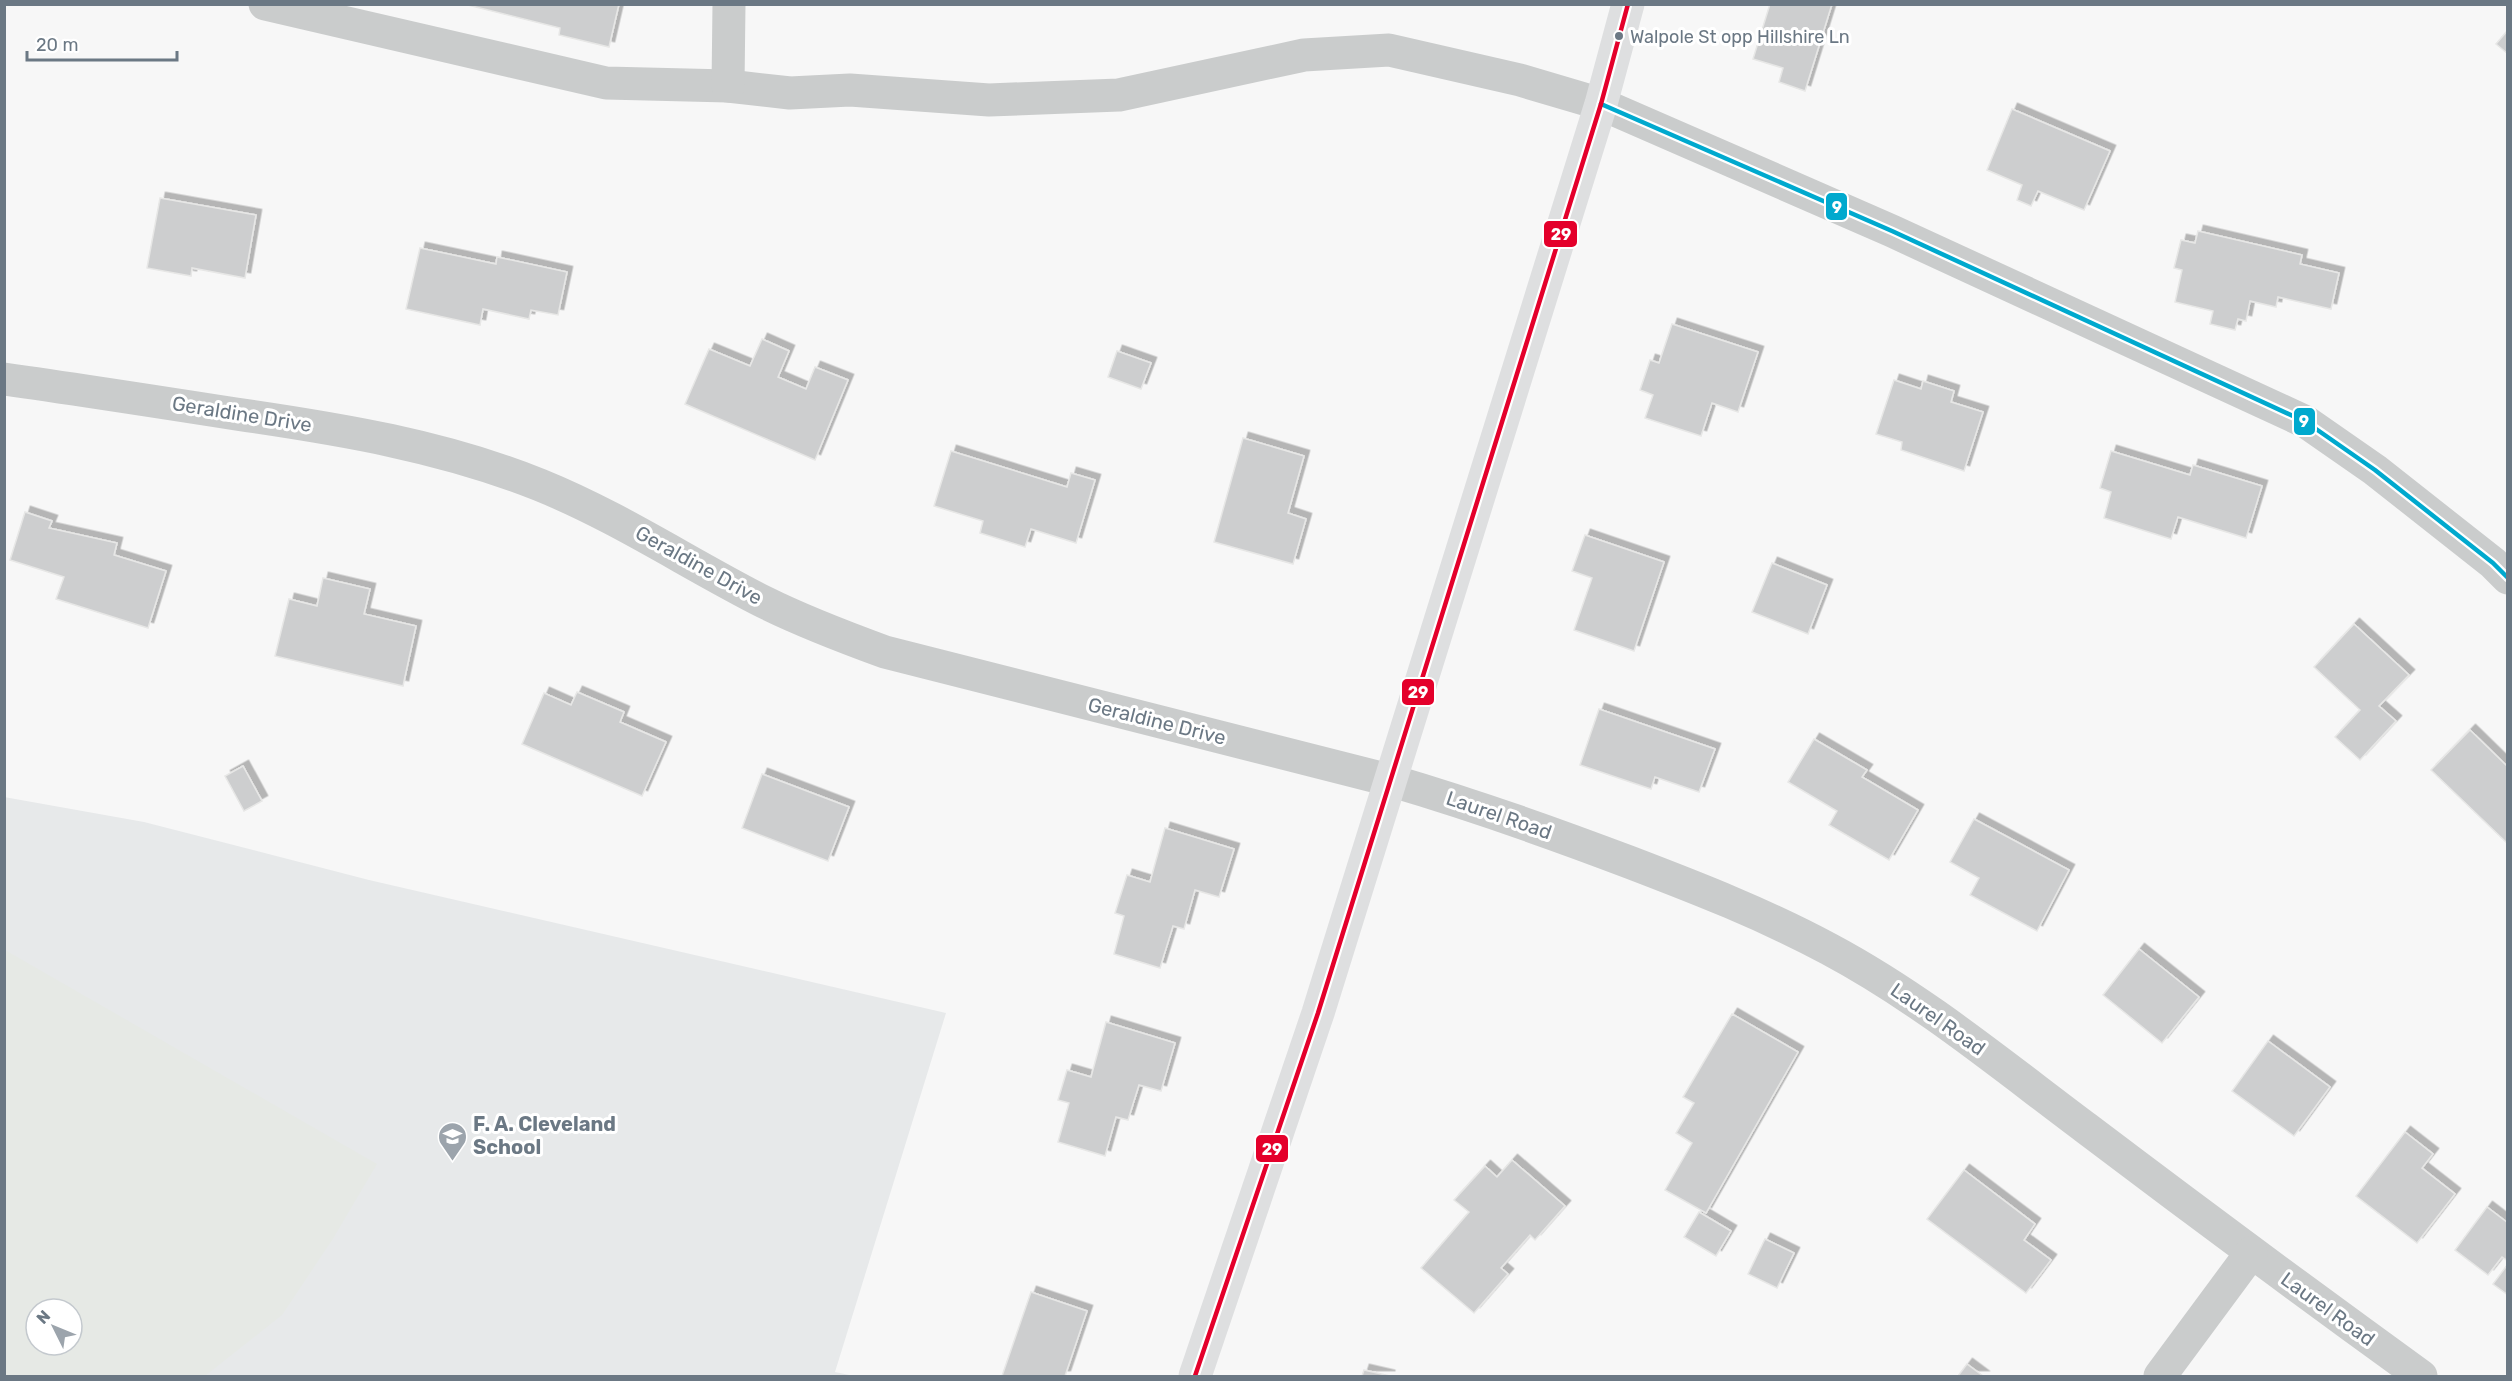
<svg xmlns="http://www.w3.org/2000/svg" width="2512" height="1381" font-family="Rubik,sans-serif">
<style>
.built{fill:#e7e9ea;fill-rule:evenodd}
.green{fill:#e6e9e5;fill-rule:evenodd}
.building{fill:#cdcecf;stroke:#e7e7e6;stroke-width:1.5;filter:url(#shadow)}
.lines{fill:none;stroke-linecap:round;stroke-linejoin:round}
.minor{stroke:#cacccc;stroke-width:33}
.major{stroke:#dedfe0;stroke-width:33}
.bus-1-casing{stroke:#fff;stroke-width:9}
.bus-2-casing{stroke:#fff;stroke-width:9}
.bus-1{stroke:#00a9ce;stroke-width:4.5}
.bus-2{stroke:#e4002b;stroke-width:4.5}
.bus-dot{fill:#6b7884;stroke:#fff;stroke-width:2}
.labels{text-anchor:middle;stroke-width:6;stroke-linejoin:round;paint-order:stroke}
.bus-label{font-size:18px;fill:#6b7884;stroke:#fff;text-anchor:start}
.street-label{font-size:20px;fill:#6b7884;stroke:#fff}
.poi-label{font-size:20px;font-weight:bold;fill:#6b7884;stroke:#fff;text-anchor:start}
.line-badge{stroke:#fff;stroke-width:2}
.badge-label{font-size:16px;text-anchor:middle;font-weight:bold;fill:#fff}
</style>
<defs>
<filter id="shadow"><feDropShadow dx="5.5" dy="-5.5" stdDeviation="0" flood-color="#0004"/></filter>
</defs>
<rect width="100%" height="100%" fill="#f7f7f7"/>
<!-- built -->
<path class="built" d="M4,797L144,822L369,880L946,1013L835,1372L854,1376H5ZM36,1309H72V1345H36Z"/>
<!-- green -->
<path class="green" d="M5,950L377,1164L334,1237L282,1315L205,1376H5ZM36,1309H72V1345H36Z"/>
<!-- building -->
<g class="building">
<path d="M464,4H619L609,47L559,35L560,28Z"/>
<path d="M1770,4H1832L1805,91L1779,82L1783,68L1753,59Z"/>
<path d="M2508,30V54L2496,44Z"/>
<path d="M2012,109L2110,151L2084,210L2038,191L2031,206L2017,200L2022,185L1987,170Z"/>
<path d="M160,198L256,215L245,278L192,268L191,276L147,268Z"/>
<path d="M2198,231L2302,255L2300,264L2339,273L2331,309L2278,297L2276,307L2250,301L2246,321L2238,319L2235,330L2210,324L2213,311L2175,302L2182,270L2174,268L2181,240L2195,243Z"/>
<path d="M420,248L496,264L497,257L567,272L558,315L531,310L529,319L483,309L480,325L406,309Z"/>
<path d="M1672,324L1758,352L1738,412L1712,403L1701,436L1645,418L1653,395L1640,390L1650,360L1659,363Z"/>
<path d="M762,339L789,351L778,377L806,389L815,367L848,380L815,460L685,404L709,349L750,366Z"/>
<path d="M1117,351L1151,363L1141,389L1108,377Z"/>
<path d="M1894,380L1921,389L1923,381L1954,391L1951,402L1983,412L1964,471L1901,450L1902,442L1876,434Z"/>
<path d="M1243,438L1304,456L1288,513L1306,519L1293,564L1214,542Z"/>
<path d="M951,451L1067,487L1071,473L1095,480L1076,543L1031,529L1025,547L980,533L983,521L934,506Z"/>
<path d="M2111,451L2190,475L2193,465L2262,486L2246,538L2178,517L2171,539L2104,518L2111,492L2100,488Z"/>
<path d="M25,512L52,521L49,528L117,543L114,555L166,571L148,628L56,599L64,577L10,560Z"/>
<path d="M1585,535L1664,562L1634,651L1574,630L1592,578L1572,571Z"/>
<path d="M1772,563L1827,585L1808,634L1752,612Z"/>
<path d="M323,578L370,589L364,614L416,626L403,686L275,656L289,599L317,606Z"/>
<path d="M2354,624L2409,675L2379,706L2396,721L2360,760L2335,737L2360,710L2314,667Z"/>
<path d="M577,692L624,712L620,722L666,742L642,796L522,744L544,693L571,705Z"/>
<path d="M1599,709L1715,749L1699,792L1655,777L1651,789L1580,765Z"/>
<path d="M2470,730L2508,767V844L2431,770Z"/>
<path d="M1814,739L1867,770L1862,777L1918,810L1889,860L1829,825L1837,811L1788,782Z"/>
<path d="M243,766L262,801L244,811L225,776Z"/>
<path d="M762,774L849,807L828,861L742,828Z"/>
<path d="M1974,819L2069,870L2037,931L1970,895L1979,878L1950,862Z"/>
<path d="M1165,828L1234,849L1219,897L1195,890L1184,929L1173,926L1160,968L1114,954L1124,916L1115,913L1127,875L1150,882Z"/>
<path d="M2139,949L2199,997L2162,1043L2103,995Z"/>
<path d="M1732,1014L1798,1052L1706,1213L1665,1190L1692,1143L1676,1133L1694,1103L1683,1097Z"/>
<path d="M1106,1022L1175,1043L1161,1091L1139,1085L1128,1120L1116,1117L1105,1156L1058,1142L1069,1103L1058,1100L1067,1070L1091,1077Z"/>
<path d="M2268,1041L2330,1087L2294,1136L2232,1091Z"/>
<path d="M2405,1132L2433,1154L2422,1168L2455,1194L2417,1243L2356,1196Z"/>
<path d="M1512,1160L1565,1206L1535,1240L1530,1235L1501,1268L1508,1274L1474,1313L1421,1268L1469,1212L1454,1200L1485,1166L1497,1177Z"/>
<path d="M1964,1170L2035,1224L2024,1240L2051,1260L2026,1293L1927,1219Z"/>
<path d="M2487,1207L2508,1223V1261L2502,1257L2488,1275L2455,1250Z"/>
<path d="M1699,1212L1731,1231L1716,1256L1684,1237Z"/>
<path d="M1765,1239L1794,1253L1777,1288L1748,1274Z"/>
<path d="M2508,1264V1295L2493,1284Z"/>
<path d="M1031,1292L1087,1311L1065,1376H1002Z"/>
<path d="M1967,1364L1983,1376H1958Z"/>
<path d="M1364,1370L1390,1376H1362Z"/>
</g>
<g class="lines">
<!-- minor -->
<g class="minor">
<path d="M265,4L606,83L728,86L790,93L850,90L989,100L1119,95L1304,55L1389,50L1520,80L1601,104L1892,231L2306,422L2375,470L2493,563L2508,578"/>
<path d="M728,86L729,4"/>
<path d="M4,379C82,390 159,402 236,414C340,429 443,446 540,485C619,517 689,564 764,602C804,622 844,637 885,652L1389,780C1471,804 1550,832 1629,862C1697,888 1764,914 1829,949C1921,998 2003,1066 2086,1128C2197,1212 2309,1295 2421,1376"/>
<path d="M2160,1376L2251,1253"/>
</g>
<!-- major -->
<path class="major" d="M1195,1376L1318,1013L1601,104L1628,4"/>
<defs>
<path id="bus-1" d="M1601,104L1892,231L2306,422L2375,470L2493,563L2508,578"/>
<path id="bus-2" d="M1195,1376L1318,1013L1601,104L1628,4"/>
</defs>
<!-- bus-1 casing -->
<use href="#bus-1" class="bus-1-casing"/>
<!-- bus-2 casing -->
<use href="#bus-2" class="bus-2-casing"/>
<!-- bus-1 -->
<use href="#bus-1" class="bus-1"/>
<!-- bus-2 -->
<use href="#bus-2" class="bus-2"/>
</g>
<!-- icons -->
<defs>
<symbol id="school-pin" viewBox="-11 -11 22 30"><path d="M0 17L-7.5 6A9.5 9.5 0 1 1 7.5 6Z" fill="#9ca4ac" stroke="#fff"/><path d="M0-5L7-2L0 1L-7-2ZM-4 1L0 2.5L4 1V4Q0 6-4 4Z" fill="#fff"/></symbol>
</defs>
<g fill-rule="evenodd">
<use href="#school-pin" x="436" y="1120" width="33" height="45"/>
</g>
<!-- markers -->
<circle class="bus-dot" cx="1619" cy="36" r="5"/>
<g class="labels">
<!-- bus labels -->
<g class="bus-label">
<text x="1630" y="43">Walpole St opp Hillshire Ln</text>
</g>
<!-- street labels -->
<g class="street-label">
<text transform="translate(242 414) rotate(9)" y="7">Geraldine Drive</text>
<text transform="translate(699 565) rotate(29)" y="7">Geraldine Drive</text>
<text transform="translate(1157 721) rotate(14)" y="7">Geraldine Drive</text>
<text transform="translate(1499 815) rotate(19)" y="7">Laurel Road</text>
<text transform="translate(1938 1019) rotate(35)" y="7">Laurel Road</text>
<text transform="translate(2328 1309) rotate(36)" y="7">Laurel Road</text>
</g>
<!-- poi labels -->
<g class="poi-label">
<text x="473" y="1131">F. A. Cleveland<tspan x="473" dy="23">School</tspan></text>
</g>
</g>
<g class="line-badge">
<rect x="1825" y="192" width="23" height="29" rx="6" fill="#00a9ce"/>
<rect x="1543" y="220" width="35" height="28" rx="6" fill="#e4002b"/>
<rect x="2293" y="407" width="23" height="29" rx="6" fill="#00a9ce"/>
<rect x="1401" y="678" width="34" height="28" rx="6" fill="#e4002b"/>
<rect x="1255" y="1134" width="34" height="29" rx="6" fill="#e4002b"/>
</g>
<g class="badge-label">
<text x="1837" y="213">9</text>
<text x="1561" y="240">29</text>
<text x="2304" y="427">9</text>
<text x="1418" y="698">29</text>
<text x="1272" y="1155">29</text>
</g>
<!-- border -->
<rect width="2512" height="1381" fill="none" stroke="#6b7884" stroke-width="12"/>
<!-- north arrow -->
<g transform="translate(54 1327) rotate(313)"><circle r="28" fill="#ffffff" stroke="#c4c9ce" stroke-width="1.5"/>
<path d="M0-4.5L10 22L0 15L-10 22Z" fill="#9ca4ac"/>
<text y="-9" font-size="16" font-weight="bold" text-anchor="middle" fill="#6b7884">N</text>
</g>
<!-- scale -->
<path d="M27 51v9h150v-9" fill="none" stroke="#6b7884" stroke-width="3"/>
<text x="36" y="51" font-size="18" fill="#6b7884" stroke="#ffffff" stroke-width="4.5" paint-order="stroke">20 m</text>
</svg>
